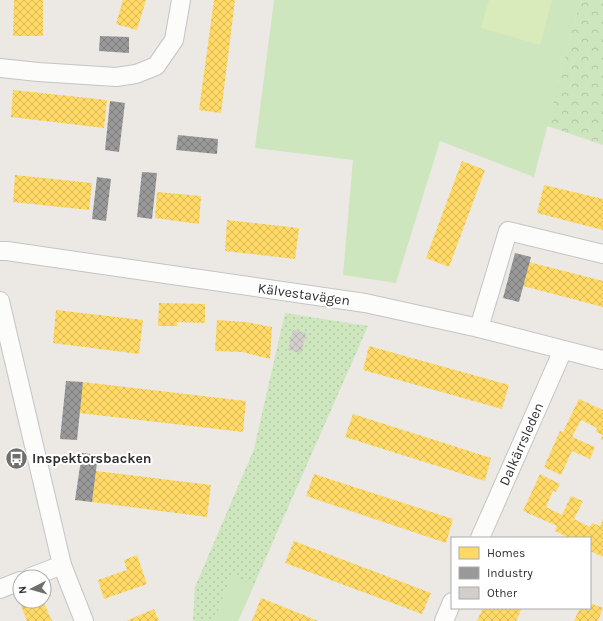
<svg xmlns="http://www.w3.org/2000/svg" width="603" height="621" font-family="Karla,sans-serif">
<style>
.grass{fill:url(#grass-dots)}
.forest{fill:url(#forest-crowns)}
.park{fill:#cee6be}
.pitch{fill:#d9eabb}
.homes{fill:url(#homes-cross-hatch)}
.industry{fill:url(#industry-cross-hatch)}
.building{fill:url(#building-cross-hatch)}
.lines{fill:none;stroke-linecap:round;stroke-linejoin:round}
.minor-casing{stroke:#c5c4c5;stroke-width:20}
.minor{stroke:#fcfcfb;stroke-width:18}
.labels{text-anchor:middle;stroke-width:4;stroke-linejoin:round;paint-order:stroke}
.street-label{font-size:14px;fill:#2e2e2e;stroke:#fff}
.poi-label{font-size:14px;font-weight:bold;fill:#2e2e2e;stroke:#fff;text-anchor:start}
</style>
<defs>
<pattern id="grass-dots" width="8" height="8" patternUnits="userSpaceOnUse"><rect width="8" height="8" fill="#cee6be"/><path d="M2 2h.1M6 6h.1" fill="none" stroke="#b1c6a4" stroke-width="1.8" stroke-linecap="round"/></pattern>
<pattern id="forest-crowns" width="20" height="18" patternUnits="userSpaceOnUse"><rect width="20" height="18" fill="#cee6be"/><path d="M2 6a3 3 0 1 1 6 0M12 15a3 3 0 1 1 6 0" fill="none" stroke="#b1c6a4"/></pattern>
<pattern id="homes-cross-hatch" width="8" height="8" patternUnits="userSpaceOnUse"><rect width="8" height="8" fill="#ffd966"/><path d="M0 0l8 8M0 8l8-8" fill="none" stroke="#dbbb59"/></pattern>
<pattern id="industry-cross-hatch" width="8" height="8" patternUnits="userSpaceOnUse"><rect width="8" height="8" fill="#999"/><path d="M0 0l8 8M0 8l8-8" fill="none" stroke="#7d7d7d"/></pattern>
<pattern id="building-cross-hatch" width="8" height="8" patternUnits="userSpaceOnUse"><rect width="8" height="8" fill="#d1cecb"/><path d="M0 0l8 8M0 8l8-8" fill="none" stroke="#b4b1af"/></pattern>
</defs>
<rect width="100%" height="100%" fill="#ece8e4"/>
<!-- grass -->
<path class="grass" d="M285,313L368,326L238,621H193L195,587L254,449Z"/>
<!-- forest -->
<path class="forest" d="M582,0H603V145L547,126L578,8Z"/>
<!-- park -->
<g class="park">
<path d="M274,0H582L578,8L534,177L440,141L396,283L343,275L353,160L255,148Z"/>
<path d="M231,575L254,585L238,621H214Z"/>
</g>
<!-- pitch -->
<path class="pitch" d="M489,0H552L540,45L481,28Z"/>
<!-- homes -->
<g class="homes">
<path d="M14,0H43V36H13Z"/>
<path d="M123,0H146L137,30L116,24Z"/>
<path d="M214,0H235L221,113L199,110Z"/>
<path d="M13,90L107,100L104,128L11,117Z"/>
<path d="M462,161L485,170L449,267L426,258Z"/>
<path d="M15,175L92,183L89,210L13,202Z"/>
<path d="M544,185L603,199V230L537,213Z"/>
<path d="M157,192L201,196L199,224L155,218Z"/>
<path d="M227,220L299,228L295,259L225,251Z"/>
<path d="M529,262L603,281V307L523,286Z"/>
<path d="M159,303L205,304V323L177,322V326H158Z"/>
<path d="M56,310L143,320L139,354L53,343Z"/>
<path d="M217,320L246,322L272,327L270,359L242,352L215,351Z"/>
<path d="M369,346L509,385L502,409L363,370Z"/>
<path d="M83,382L246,401L243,432L79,413Z"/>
<path d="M579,399L603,410V440L601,439L603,435L596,432L597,428L581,420L572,437L595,447L590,459L572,451L561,475L544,467L560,431L563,432Z"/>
<path d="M353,414L491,458L485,481L345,437Z"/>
<path d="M96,471L211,485L207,517L92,502Z"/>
<path d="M314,474L453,519L446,543L306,496Z"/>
<path d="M540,474L560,484L556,492L553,491L546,507L562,515L571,496L583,501L574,519L590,527L592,523L600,526L603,519V557L590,551V538H569L555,531L557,526L523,511Z"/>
<path d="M294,541L431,593L422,614L285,563Z"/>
<path d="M137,555L147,584L104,599L98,580L127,570L124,560Z"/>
<path d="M261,598L279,605L318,621H252Z"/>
<path d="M34,601H43L52,621H27L21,606Z"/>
<path d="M590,603L603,608L598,621H574L580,608H590Z"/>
<path d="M483,608H522L516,621H477Z"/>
<path d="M154,609L159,621H126Z"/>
</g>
<!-- industry -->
<g class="industry">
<path d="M100,36L129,37V53L99,51Z"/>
<path d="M110,101L125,103L119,152L105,150Z"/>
<path d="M178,135L218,139L217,154L176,150Z"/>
<path d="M142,172L157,173L152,219L137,217Z"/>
<path d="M97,177L111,179L106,221L92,219Z"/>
<path d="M515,253L531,257L519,302L503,298Z"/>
<path d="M66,381L83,382L77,440L60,439Z"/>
<path d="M82,453L98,455L92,502L75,500Z"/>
</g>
<!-- building -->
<path class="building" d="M293,330L306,333L301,353L288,350Z"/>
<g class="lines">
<defs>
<g id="minor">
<path d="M0,68L38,72L116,77L136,74L156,66L174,40L181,0"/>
<path d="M0,251H7L365,303L479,328L603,360"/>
<path d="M0,301L62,565L31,577"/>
<path d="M479,328L508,231L603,254"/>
<path d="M480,538L563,350"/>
<path d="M62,565L84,621"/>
<path d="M0,589L20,581"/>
<path d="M444,621L452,602"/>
</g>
</defs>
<!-- minor casing -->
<use href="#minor" class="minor-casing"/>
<!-- minor -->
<use href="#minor" class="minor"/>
</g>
<!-- icons -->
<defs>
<symbol id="bus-disc" viewBox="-11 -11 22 22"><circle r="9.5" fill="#706f6e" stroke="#fff"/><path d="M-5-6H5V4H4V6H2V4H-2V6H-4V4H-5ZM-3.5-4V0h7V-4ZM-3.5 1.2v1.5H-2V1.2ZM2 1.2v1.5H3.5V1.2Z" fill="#fff"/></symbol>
</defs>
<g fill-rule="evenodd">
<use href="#bus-disc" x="4" y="446" width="25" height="25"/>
</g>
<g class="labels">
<!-- street labels -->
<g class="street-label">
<text transform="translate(304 294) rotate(8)" y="5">Kälvestavägen</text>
<text transform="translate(521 444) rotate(-66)" y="5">Dalkärrsleden</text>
</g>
<!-- poi labels -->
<g class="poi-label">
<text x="32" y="463">Inspektorsbacken</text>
</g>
</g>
<!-- legend -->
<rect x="451" y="537" width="140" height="72" fill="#ffffff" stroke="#ababab"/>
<rect x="459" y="547" width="20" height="12" fill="#ffd966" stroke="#ababab"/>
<text x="487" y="557" font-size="12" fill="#2e2e2e">Homes</text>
<rect x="459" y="567" width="20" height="12" fill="#999999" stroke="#ababab"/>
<text x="487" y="577" font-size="12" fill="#2e2e2e">Industry</text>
<rect x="459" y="587" width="20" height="12" fill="#d1cecb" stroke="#ababab"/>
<text x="487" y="597" font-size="12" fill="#2e2e2e">Other</text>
<!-- north arrow -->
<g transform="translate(32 589) rotate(264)"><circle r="19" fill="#ffffff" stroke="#ababab"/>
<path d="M0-3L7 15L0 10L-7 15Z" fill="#706f6e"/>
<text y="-6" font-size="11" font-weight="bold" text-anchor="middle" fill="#2e2e2e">N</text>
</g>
</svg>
